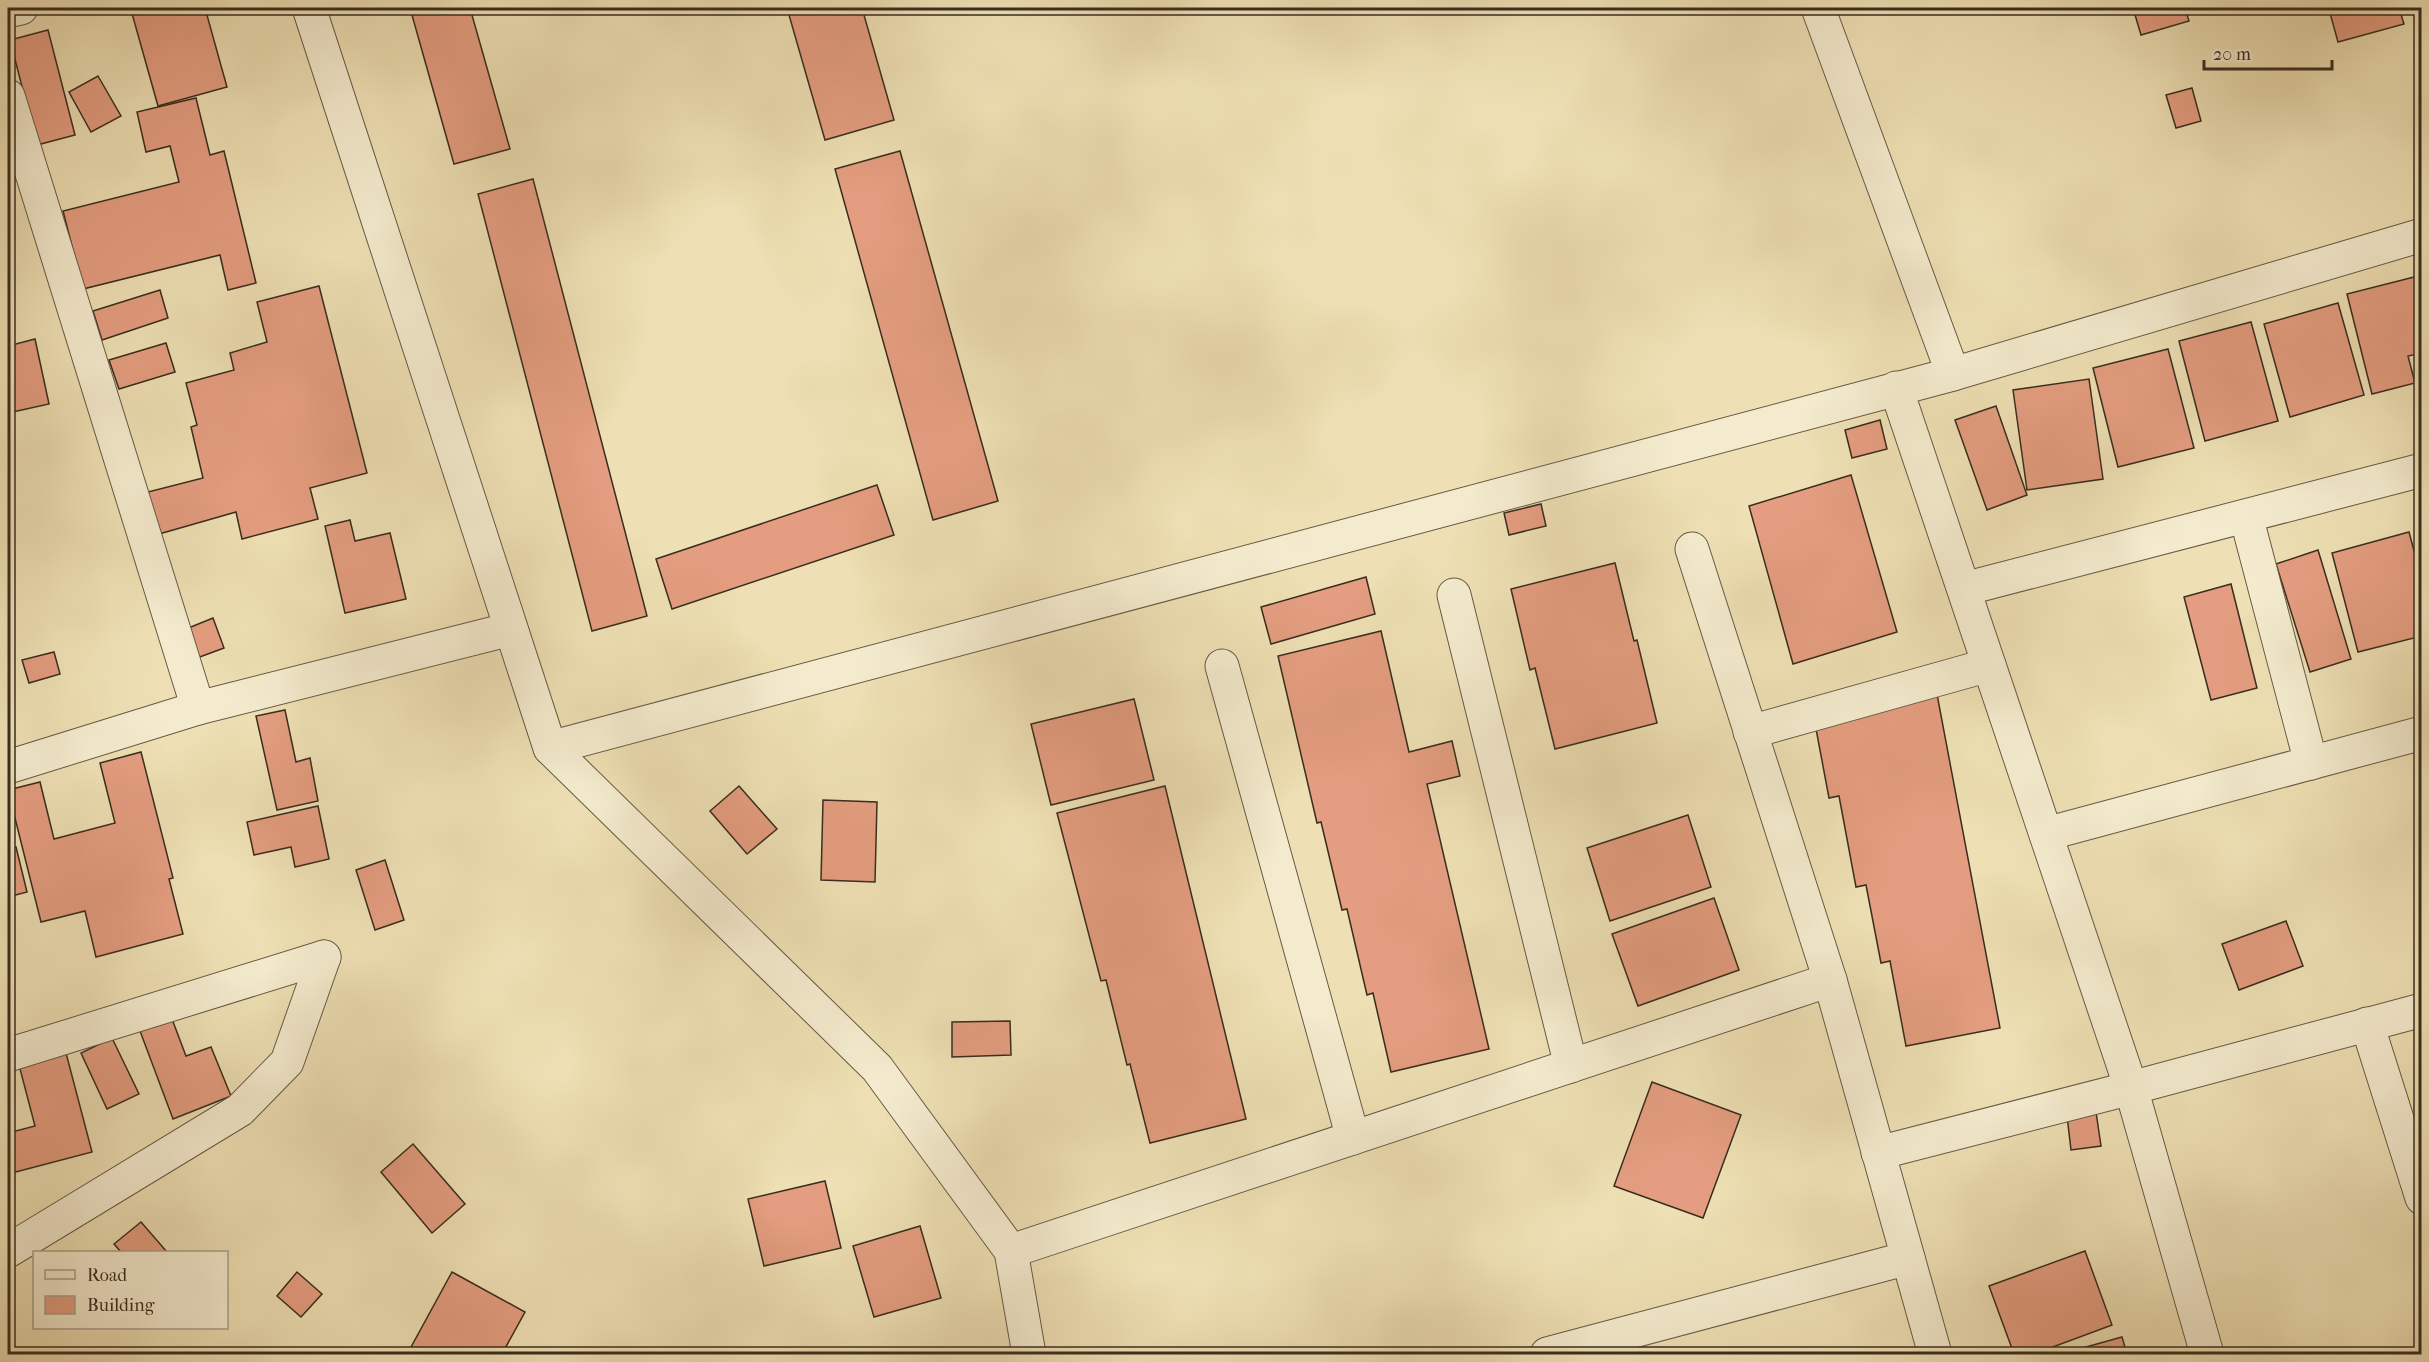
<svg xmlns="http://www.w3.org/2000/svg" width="2429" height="1362" font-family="'IM FELL French Canon',serif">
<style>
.building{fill:#e49d80;stroke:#382d1f;stroke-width:1.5}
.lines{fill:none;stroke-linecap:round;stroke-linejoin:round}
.minor-casing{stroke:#665a44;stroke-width:35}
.minor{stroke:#f4ebce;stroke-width:33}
</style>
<rect width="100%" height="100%" fill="#eee0b4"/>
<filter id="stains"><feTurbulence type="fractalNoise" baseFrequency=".00333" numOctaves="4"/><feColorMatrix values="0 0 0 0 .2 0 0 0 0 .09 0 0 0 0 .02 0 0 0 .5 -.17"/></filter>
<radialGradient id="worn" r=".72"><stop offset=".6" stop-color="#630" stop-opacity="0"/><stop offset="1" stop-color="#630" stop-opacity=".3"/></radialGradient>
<!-- building -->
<g class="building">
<path d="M138,8H205L227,87L158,106L131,10Z"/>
<path d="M410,8H470L510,149L454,164Z"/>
<path d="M787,8H862L894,120L825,140Z"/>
<path d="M2133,8H2185L2189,21L2141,35Z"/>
<path d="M2348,8H2399L2404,24L2338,42L2330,13Z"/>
<path d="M48,30L75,135L37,145L10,40Z"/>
<path d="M98,76L121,116L91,132L69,92Z"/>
<path d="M2192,88L2201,121L2176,128L2166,95Z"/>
<path d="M196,98L210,155L224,151L256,283L228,290L220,255L83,289L63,211L179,182L170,146L146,152L137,112Z"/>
<path d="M900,151L998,501L933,520L835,169Z"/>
<path d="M533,179L647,616L592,631L478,194Z"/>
<path d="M2422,275V353L2408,356L2415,383L2372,394L2347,294Z"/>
<path d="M319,286L367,473L310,488L318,519L242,539L236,512L159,534L148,492L203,478L191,427L197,425L186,383L234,370L230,353L267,342L257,302Z"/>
<path d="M160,290L168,318L102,340L93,311Z"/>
<path d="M2338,303L2364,395L2290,417L2264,324Z"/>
<path d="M2251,322L2278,421L2205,441L2179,341Z"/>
<path d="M35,339L49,404L8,413V346Z"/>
<path d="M166,343L175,372L119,389L109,360Z"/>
<path d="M2168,349L2194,448L2118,467L2093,368Z"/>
<path d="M2089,379L2103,479L2027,490L2013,390Z"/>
<path d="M2417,387H2422V418H2419Z"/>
<path d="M1996,406L2027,495L1987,510L1955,420Z"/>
<path d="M1880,420L1887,449L1852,458L1845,430Z"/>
<path d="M1851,475L1897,632L1793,664L1749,506Z"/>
<path d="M877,485L894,535L672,609L656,559Z"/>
<path d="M1541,504L1546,526L1509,535L1504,513Z"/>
<path d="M350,520L355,541L390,533L406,599L345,613L325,526Z"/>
<path d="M2409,532L2422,581V636L2358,652L2332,553Z"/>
<path d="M2318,550L2351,659L2310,672L2276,564Z"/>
<path d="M1615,563L1634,641L1637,640L1657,723L1555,749L1535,668L1530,670L1511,589Z"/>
<path d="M1366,577L1375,614L1271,644L1261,607Z"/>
<path d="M2231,584L2257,688L2211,700L2184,597Z"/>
<path d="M213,618L224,648L197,658L186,629Z"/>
<path d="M1381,631L1409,752L1452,741L1460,776L1427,784L1489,1049L1391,1072L1373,993L1367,995L1347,909L1342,910L1321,822L1317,823L1278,656Z"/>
<path d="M54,652L60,674L29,683L22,660Z"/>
<path d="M1936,689L2000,1028L1906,1046L1890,961L1881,963L1866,885L1856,887L1839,796L1829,798L1813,713Z"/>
<path d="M1134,699L1154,780L1051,805L1031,724Z"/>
<path d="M285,710L296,762L310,758L318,801L277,810L256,716Z"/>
<path d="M141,752L173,878L169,879L183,934L96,957L85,911L41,922L8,790L40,782L54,839L115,823L100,763Z"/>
<path d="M739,786L777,829L747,854L710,811Z"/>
<path d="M1165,786L1246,1119L1150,1143L1130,1064L1127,1065L1106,980L1101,981L1057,813Z"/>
<path d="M823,800L877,802L875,882L821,880Z"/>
<path d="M318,806L329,859L295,867L291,847L254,855L247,822Z"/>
<path d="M1688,815L1711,887L1610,921L1587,848Z"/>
<path d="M16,847L27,892L8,897V849Z"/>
<path d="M385,860L404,920L375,930L356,870Z"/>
<path d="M1714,898L1739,970L1638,1006L1612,934Z"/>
<path d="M2286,921L2303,966L2239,990L2222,944Z"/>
<path d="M172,1019L186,1056L211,1047L231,1096L173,1119L140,1031Z"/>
<path d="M1010,1021L1011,1055L952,1057V1022Z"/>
<path d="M112,1038L139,1094L107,1109L81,1053Z"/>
<path d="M66,1053L92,1152L8,1174V1133L35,1126L19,1065Z"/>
<path d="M1652,1082L1741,1115L1703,1218L1614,1186Z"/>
<path d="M2096,1112L2101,1146L2071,1150L2067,1116Z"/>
<path d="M413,1144L465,1204L432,1233L381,1172Z"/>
<path d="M825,1181L841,1248L764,1266L748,1199Z"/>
<path d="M141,1222L167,1252H121L114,1244Z"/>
<path d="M920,1226L941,1298L874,1317L853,1246Z"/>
<path d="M2085,1251L2112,1325L2034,1354H2014L1989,1286Z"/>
<path d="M297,1272L322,1294L301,1317L277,1296Z"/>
<path d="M452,1272L525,1312L502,1354H420L410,1349Z"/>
<path d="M2122,1337L2127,1354H2061Z"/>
</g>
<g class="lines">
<defs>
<g id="minor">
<path d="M309,8L550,748L877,1068L1011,1251L1029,1354"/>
<path d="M1818,8L1953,374"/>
<path d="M8,11L21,8"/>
<path d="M8,96L198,708"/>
<path d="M1896,388L2131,1088L2207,1354"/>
<path d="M2246,516L2311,763"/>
<path d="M1692,549L1830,980L1935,1354"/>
<path d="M1964,589L2422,470"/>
<path d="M1454,595L1571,1066"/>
<path d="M1222,666L1353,1138"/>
<path d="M1750,732L1989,665"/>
<path d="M550,748L1953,374L2422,235"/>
<path d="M8,767L198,708L511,629"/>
<path d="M2046,834L2422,733"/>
<path d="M2367,1024L2422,1198"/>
<path d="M8,1055L324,957"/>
<path d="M1878,1153L2131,1088L2422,1010"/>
<path d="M8,1251L240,1110L287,1062L324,957"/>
<path d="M1011,1251L1830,980"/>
<path d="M1547,1354L1908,1258"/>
</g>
</defs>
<!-- minor casing -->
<use href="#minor" class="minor-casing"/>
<!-- minor -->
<use href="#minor" class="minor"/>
</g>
<!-- margin -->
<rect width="2429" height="1362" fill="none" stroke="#eee0b4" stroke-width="30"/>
<rect x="9" y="9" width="2411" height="1344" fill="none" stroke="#382d1f" stroke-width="3"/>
<rect x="15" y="15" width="2399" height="1332" fill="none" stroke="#382d1f" stroke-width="1.5"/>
<!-- legend -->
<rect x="33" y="1251" width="195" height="78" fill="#f4ebce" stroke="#a99f88" stroke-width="1.5"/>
<rect x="45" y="1270" width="30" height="9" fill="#f4ebce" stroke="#a99f88" stroke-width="1.5"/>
<text x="87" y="1281" font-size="18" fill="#382d1f">Road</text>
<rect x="45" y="1296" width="30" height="18" fill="#e49d80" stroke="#a99f88" stroke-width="1.5"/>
<text x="87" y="1311" font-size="18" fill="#382d1f">Building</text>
<!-- scale -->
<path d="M2204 60v9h128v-9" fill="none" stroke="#382d1f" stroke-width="3"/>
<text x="2213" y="60" font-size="18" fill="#382d1f" stroke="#f4ebce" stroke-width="4.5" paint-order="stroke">20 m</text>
<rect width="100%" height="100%" filter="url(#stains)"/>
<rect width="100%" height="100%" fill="url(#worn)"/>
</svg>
